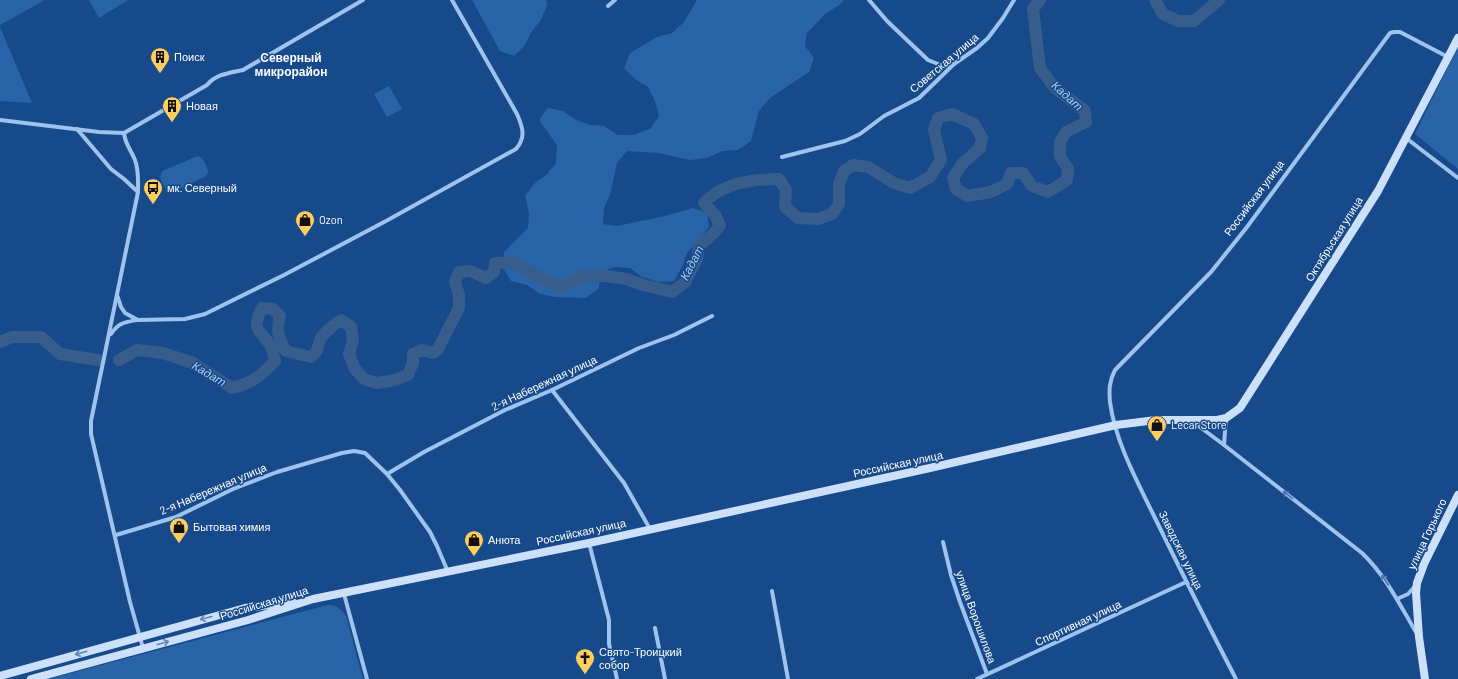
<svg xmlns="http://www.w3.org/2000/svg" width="1458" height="679" font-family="Barlow,sans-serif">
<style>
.green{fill:#2964a9}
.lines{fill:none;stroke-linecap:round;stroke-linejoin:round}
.river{stroke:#375d8c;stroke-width:12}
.street{stroke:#9fc3ef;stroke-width:4}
.secondary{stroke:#cce0fa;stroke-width:8}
.oneway{stroke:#4674ad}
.oneway2{stroke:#5f86b7}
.labels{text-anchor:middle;stroke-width:3;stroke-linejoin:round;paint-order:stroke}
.poi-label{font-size:11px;fill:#fff;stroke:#164a8a;text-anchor:start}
.street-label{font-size:11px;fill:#fff;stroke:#164a8a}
.neighbourhood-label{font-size:12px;font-weight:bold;fill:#fff;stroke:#164a8a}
.water-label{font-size:12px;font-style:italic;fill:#aacef6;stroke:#164a8a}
</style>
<rect width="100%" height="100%" fill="#164a8a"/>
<!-- green -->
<g class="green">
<path d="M0,0H45L0,25Z"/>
<path d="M89,0H128L99,18Z"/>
<path d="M472,0H546L547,5L541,20L532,31L525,45L514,56L500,51Z"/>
<path d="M697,0H844L841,4L825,14L807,33L805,46L814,58L809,72L770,98L759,111L751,141L738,150L722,151L707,158L690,160L659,153L627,151L617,163L610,195L604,208L603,224L617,226L661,217L693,208L707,213L709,227L687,253L682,267L674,281L658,282L642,277L630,268L614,267L600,272L599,288L586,298L555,297L540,294L527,285L511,281L503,268L504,252L528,228L529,213L525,196L535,183L547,174L556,163L557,145L539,120L548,108L563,111L576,120L590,125L604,126L618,135H635L651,128L659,116L655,101L648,87L635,79L624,68L630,53L657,37L672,33L684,22Z"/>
<path d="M0,27L32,103L0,101Z"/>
<path d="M1458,46V169L1415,134Z"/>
<path d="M389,86L402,109L387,117L374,94Z"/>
<path d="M198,156C204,159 208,167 208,173L206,176L174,192L170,193L167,191L160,178L162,171Z"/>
<path d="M327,605C336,605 340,608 346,616L363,679H49Z"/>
</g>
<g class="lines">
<!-- river -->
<g class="river">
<path d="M1155,0L1163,14L1178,21H1194L1219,0"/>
<path d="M0,342L12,337H41L60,354L98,360"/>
<path d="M119,360L137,350L163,353L193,363L232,388C252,383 261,376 275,361C274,356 273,350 270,345C259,329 251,330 262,308L273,309L280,316C276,331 278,337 286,351L311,357C321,349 316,346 321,338C326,330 334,325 341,320L351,327L353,340L349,354L355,369L364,379L377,383L395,380L408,375L413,363V354L422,350L433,353L438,349L459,308V295L455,282L459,272L470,271L486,278L494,272L495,263L513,262L549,283L565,286L582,276H606L626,279L643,285L672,292L685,282L697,259L699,246L714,233L720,225L715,215L704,203C722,183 754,179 779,179L786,190L785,207L798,218L818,219L832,214L839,204V184L844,171L853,165L868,167L894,183L910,188L930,177L941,160L934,130L938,118L952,114L974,124L982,138L980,148L962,164L953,178L956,189L967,196L991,192L1007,184L1011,173H1023L1032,186L1048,192L1067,180L1068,169L1060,156V142L1066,132L1086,122L1085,111L1055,88L1040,68L1033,9L1040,0"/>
</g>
<!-- street -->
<g class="street">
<path d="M869,0L887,21L928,60L943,66L954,64"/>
<path d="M608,6L615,0"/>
<path d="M0,120L99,132L124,133L207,85C216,74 229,73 243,70L363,0"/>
<path d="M77,129L111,169L124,179L138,192"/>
<path d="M124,133C125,144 131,150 135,160C139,171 138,181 138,192L91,421V434L130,602L143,648"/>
<path d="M1406,138L1458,178"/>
<path d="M782,157L845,141L860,134L884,116L919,98L954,64L977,48L988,38L1003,18L1014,0"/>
<path d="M117,295L121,307L125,313L138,320L185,319L205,314L284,275L386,221L516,149C526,137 523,128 517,114L452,0"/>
<path d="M111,334C118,323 125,322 137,320"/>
<path d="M552,390L624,483L650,529"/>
<path d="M1192,421L1224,445L1362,553C1386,576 1400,605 1417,634"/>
<path d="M1224,445L1226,418"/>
<path d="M387,474L424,452L505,410L552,390L639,348L674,335L712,316"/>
<path d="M116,535L176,517L233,489L277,472L342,453L354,451L365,453L387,474L400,490L430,532L437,546L448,572"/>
<path d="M943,542L951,575L960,602L987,674"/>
<path d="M589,543L609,620V644L617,679"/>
<path d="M772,591L788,679"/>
<path d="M344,594L367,679"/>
<path d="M1397,599L1408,594L1416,585"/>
<path d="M655,628L665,679"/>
<path d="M977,679L1186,582"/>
<path d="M1236,679C1208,625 1181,571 1154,516C1137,481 1115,441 1110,402C1109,391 1109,381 1115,370L1211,272L1247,227L1390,33L1394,32H1400L1448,57"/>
</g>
<!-- secondary -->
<g class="secondary">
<path d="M0,676L245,608L293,602"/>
<path d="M31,679L248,620L313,599L589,543L930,468L1116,425L1156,420H1217L1226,418L1240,408L1378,191L1458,38"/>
<path d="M1425,679L1419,637L1416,593L1417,583L1424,564L1458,495"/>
</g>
</g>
<!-- one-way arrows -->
<defs><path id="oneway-shaft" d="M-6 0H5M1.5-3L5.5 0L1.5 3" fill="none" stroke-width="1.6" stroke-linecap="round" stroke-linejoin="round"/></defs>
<g class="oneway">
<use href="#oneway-shaft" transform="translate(1288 495) rotate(-142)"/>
<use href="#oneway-shaft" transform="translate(1385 580) rotate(-124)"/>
</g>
<g class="oneway2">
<use href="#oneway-shaft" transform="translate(206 618) rotate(165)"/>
<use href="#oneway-shaft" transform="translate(163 643) rotate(-15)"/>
<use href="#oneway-shaft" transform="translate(81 653) rotate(164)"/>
</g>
<!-- icons -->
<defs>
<symbol id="building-pin" viewBox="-11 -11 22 30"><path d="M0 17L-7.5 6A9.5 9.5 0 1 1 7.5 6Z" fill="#ffce5c" stroke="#164a8a"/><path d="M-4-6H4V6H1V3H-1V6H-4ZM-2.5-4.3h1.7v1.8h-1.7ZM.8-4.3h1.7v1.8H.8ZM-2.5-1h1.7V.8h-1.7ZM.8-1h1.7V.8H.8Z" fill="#111"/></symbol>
<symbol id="bus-pin" viewBox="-11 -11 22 30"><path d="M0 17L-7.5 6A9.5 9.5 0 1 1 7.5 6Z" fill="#ffce5c" stroke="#164a8a"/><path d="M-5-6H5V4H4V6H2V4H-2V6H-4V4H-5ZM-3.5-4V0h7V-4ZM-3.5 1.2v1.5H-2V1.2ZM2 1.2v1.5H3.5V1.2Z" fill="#111"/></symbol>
<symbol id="shop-pin" viewBox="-11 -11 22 30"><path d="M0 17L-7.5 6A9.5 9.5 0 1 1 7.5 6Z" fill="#ffce5c" stroke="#164a8a"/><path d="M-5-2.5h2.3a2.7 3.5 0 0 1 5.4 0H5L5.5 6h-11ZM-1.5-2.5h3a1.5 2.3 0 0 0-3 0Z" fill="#111"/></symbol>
<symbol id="church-pin" viewBox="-11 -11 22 30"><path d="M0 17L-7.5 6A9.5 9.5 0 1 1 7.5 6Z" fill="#ffce5c" stroke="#164a8a"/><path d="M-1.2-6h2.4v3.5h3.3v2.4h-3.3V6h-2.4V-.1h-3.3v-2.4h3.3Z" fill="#111"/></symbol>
</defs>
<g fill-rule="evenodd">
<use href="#building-pin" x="149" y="46" width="22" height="30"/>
<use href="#building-pin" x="161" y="95" width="22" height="30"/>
<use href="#bus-pin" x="142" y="177" width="22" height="30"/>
<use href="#shop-pin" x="294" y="209" width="22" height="30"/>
<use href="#shop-pin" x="1146" y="414" width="22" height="30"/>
<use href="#shop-pin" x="168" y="516" width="22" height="30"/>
<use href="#shop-pin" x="463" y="529" width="22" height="30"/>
<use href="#church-pin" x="574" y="647" width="22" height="30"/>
</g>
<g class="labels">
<!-- poi labels -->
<g class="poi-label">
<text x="174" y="61">Поиск</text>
<text x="186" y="110">Новая</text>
<text x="167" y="192">мк. Северный</text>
<text x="319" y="224">Ozon</text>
<text x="1171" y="429">Lecar Store</text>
<text x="193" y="531">Бытовая химия</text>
<text x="488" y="544">Анюта</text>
<text x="599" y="656">Свято-Троицкий<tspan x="599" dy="13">собор</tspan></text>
</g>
<!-- street labels -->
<g class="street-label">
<text transform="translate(944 63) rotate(-40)" y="4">Советская улица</text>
<text transform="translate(1254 198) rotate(-53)" y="4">Российская улица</text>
<text transform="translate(1334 239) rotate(-58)" y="4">Октябрьская улица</text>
<text transform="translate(544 383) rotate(-25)" y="4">2-я Набережная улица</text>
<text transform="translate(898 464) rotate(-12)" y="4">Российская улица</text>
<text transform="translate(213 489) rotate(-23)" y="4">2-я Набережная улица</text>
<text transform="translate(581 532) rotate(-12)" y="4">Российская улица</text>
<text transform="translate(1427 534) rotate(-65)" y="4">улица Горького</text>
<text transform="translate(1181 550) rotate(64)" y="4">Заводская улица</text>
<text transform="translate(264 603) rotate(-17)" y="4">Российская улица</text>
<text transform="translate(976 617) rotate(70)" y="4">улица Ворошилова</text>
<text transform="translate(1078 623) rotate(-25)" y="4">Спортивная улица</text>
</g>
<!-- neighbourhood labels -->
<g class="neighbourhood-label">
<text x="291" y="62">Северный<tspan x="291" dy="14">микрорайон</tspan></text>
</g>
<!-- water labels -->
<g class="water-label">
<text transform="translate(1067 96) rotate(42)" y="4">Кадат</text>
<text transform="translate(692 263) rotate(-63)" y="4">Кадат</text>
<text transform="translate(209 374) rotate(31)" y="4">Кадат</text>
</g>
</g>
</svg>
